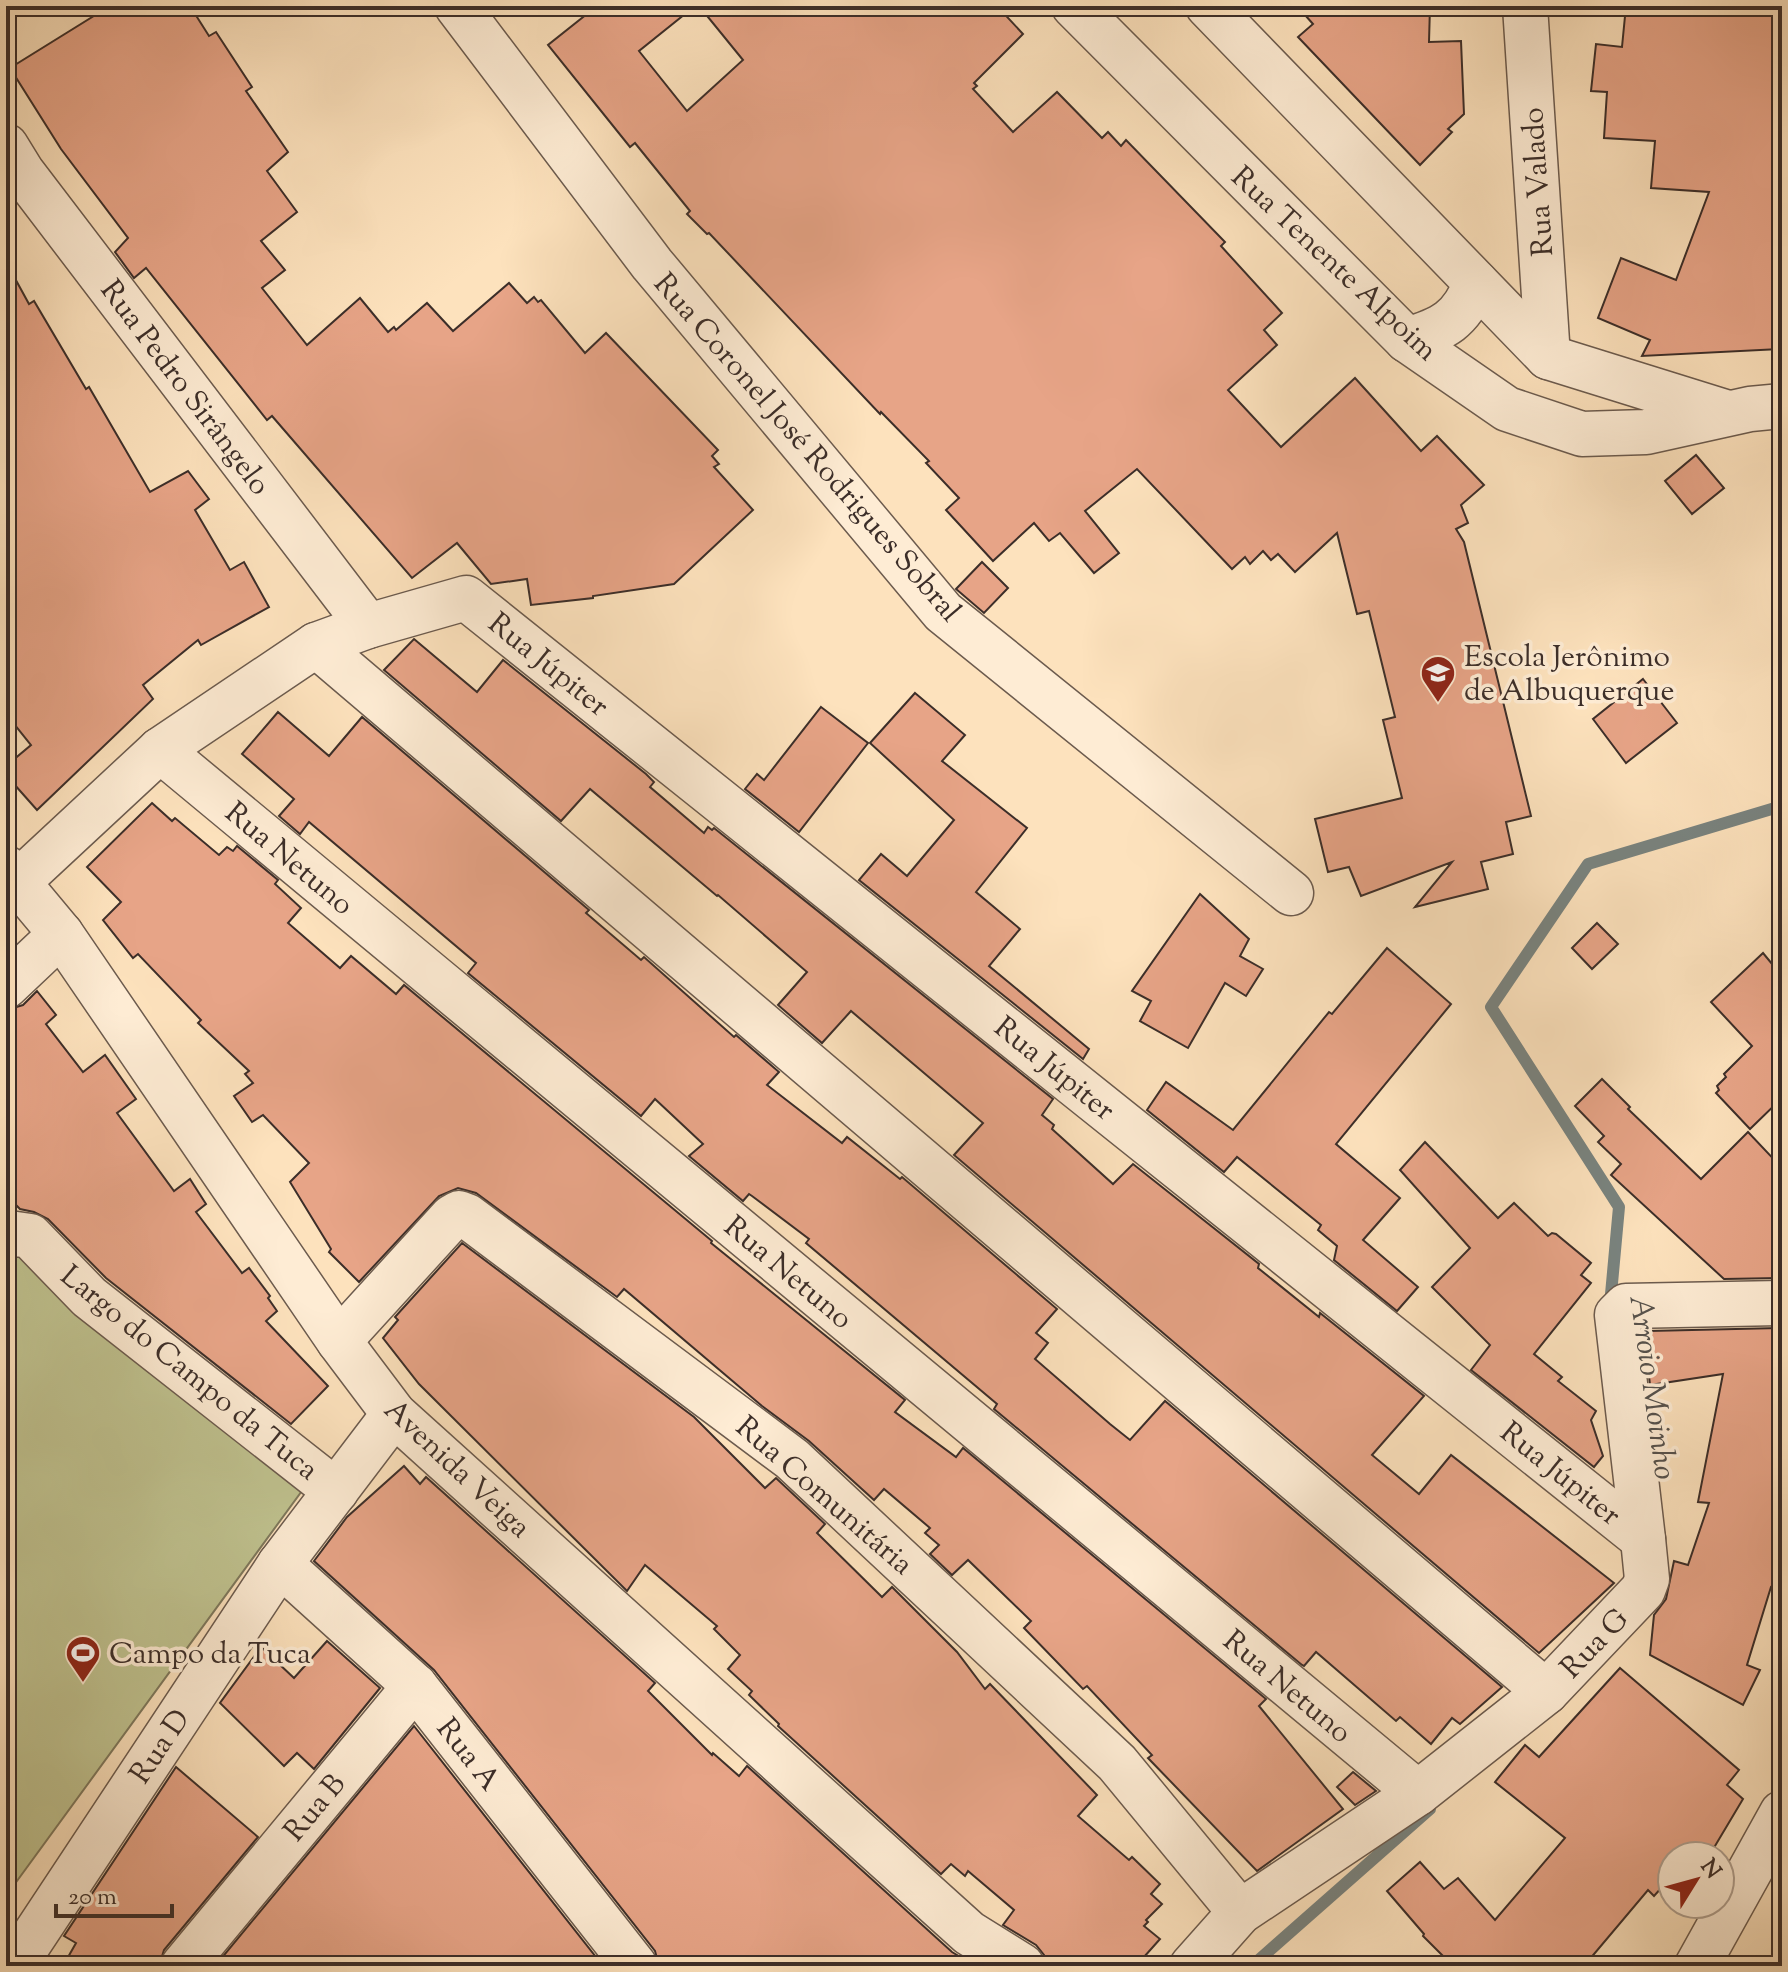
<svg xmlns="http://www.w3.org/2000/svg" width="1788" height="1972" font-family="'Sorts Mill Goudy',serif">
<style>
.green{fill:#c0c390;stroke:#7e785c;stroke-width:2}
.lines{fill:none;stroke-linecap:round;stroke-linejoin:round}
.stream{stroke:#79837f;stroke-width:12}
.building{fill:#e7a487;stroke:#3c2e29;stroke-width:2}
.minor-casing{stroke:#6c5b4e;stroke-width:47}
.minor{stroke:#feecd4;stroke-width:44}
.labels{text-anchor:middle;stroke-width:7;stroke-linejoin:round;paint-order:stroke}
.street-label{font-size:30px;fill:#3c2e29;stroke:#feecd4}
.poi-label{font-size:30px;fill:#3c2e29;stroke:#feecd4;text-anchor:start}
.water-label{font-size:32px;font-style:italic;fill:#56524d;stroke:#feecd4}
</style>
<rect width="100%" height="100%" fill="#fde2bd"/>
<filter id="stains"><feTurbulence type="fractalNoise" baseFrequency=".0025" numOctaves="4"/><feColorMatrix values="0 0 0 0 .2 0 0 0 0 .09 0 0 0 0 .02 0 0 0 .5 -.17"/></filter>
<radialGradient id="worn" r=".72"><stop offset=".6" stop-color="#630" stop-opacity="0"/><stop offset="1" stop-color="#630" stop-opacity=".3"/></radialGradient>
<!-- green -->
<path class="green" d="M7,1246L315,1473L6,1896V1247Z"/>
<g class="lines">
<!-- stream -->
<g class="stream">
<path d="M1610,1305L1619,1207L1491,1007L1588,864L1782,806"/>
<path d="M1252,1966L1430,1809"/>
</g>
</g>
<!-- building -->
<g class="building">
<path d="M110,6H190L209,36L216,32L252,87L246,91L288,152L267,171L297,212L261,241L285,270L262,288L307,345L360,298L388,332L394,327L396,330L427,303L453,331L509,283L527,303L534,297L538,302L541,300L585,353L606,333L718,450L712,456L719,464L714,467L753,510L674,584L593,596V598L531,605L527,579L491,584L457,543L412,578L272,416L267,420L146,268L134,278L115,252L128,238L61,149L10,68Z"/>
<path d="M597,6H695L639,51L687,111L743,60L699,6H997L1023,34L974,83L977,86L973,89L1013,132L1057,92L1102,138L1108,132L1121,146L1126,140L1225,242L1221,246L1282,313L1264,330L1277,345L1228,390L1281,447L1355,378L1421,451L1437,436L1484,485L1461,505L1468,523L1456,529L1464,542L1531,816L1506,822L1513,854L1481,862L1488,889L1415,907L1452,862L1361,896L1349,867L1328,872L1315,819L1402,798L1383,720L1395,717L1369,611L1357,614L1337,533L1295,572L1278,554L1271,560L1263,551L1250,564L1245,557L1232,569L1137,469L1085,511L1119,553L1094,573L1060,533L1049,541L1034,523L993,561L946,510L959,498L926,463L929,461L881,412L880,414L709,233L707,234L687,214L690,211L635,143L630,147L548,45Z"/>
<path d="M1297,6H1430L1429,42L1461,41L1464,114L1448,129L1452,132L1420,165L1298,37L1313,24Z"/>
<path d="M1626,6H1782V349L1642,356L1650,340L1598,318L1621,258L1676,280L1709,192L1651,188L1655,141L1604,138L1607,92L1591,91L1596,44L1622,47Z"/>
<path d="M6,262L29,304L34,301L86,389L89,387L150,492L188,471L209,499L195,510L230,570L244,562L269,607L201,645L198,640L143,685L153,699L37,810L6,775V766L31,745L6,714Z"/>
<path d="M1696,455L1724,488L1692,514L1665,481Z"/>
<path d="M982,562L1008,588L984,613L956,589Z"/>
<path d="M414,639L477,692L503,660L646,774L654,782L650,787L704,833L708,827L712,830L714,828L1053,1099L1042,1115L1054,1125L1052,1129L1113,1184L1133,1164L1259,1264L1258,1268L1319,1317L1320,1313L1424,1396L1372,1455L1419,1494L1451,1455L1614,1583L1539,1653L954,1155L983,1123L851,1011L822,1043L778,1005L807,972L718,895L717,896L590,789L561,821L384,670Z"/>
<path d="M1643,679L1677,723L1626,763L1593,719Z"/>
<path d="M915,693L965,735L942,761L1027,828L976,892L1020,929L989,966L1089,1049L1083,1059L859,880L881,854L907,876L954,820L870,743Z"/>
<path d="M821,707L868,743L799,832L745,789L757,774L764,780Z"/>
<path d="M278,712L329,756L362,717L589,910L586,913L641,960L644,957L734,1037L736,1035L779,1072L767,1085L842,1143L847,1137L900,1179L902,1177L1057,1309L1036,1333L1048,1343L1035,1359L1110,1424L1130,1440L1165,1401L1502,1687L1460,1724L1452,1718L1431,1744L1400,1717L1396,1721L1316,1652L1304,1666L1302,1665L994,1409L997,1404L806,1243L809,1239L752,1196L749,1194L743,1201L689,1156L703,1144L655,1099L641,1116L468,973L476,963L309,822L300,834L279,816L294,799L242,754Z"/>
<path d="M152,803L172,821L175,818L219,855L227,847L233,851L237,846L278,880L275,884L301,908L288,923L340,968L351,956L396,994L404,985L712,1241L711,1243L905,1400L895,1412L956,1457L963,1448L1266,1699L1259,1706L1343,1809L1257,1871L1148,1758L1152,1755L1087,1686L1083,1689L1024,1628L1031,1621L968,1560L952,1575L930,1554L939,1545L925,1533L930,1528L884,1489L874,1500L809,1441L762,1406L624,1289L617,1297L476,1193L458,1188L439,1196L359,1282L329,1252L331,1249L290,1182L309,1163L263,1115L252,1122L234,1096L253,1083L245,1074L249,1071L198,1023L201,1020L138,954L133,958L103,920L121,902L87,867Z"/>
<path d="M1200,894L1249,939L1240,956L1263,969L1246,996L1225,983L1188,1048L1140,1021L1151,1001L1132,991Z"/>
<path d="M1597,923L1618,944L1592,969L1572,948Z"/>
<path d="M1387,948L1451,1004L1336,1144L1400,1198L1363,1240L1418,1287L1397,1311L1334,1260L1337,1246L1318,1230L1321,1225L1237,1157L1224,1172L1147,1110L1166,1082L1233,1130L1329,1012L1332,1014Z"/>
<path d="M1763,953L1782,976V1098L1750,1129L1716,1093L1719,1090L1717,1086L1726,1077L1724,1074L1752,1046L1711,1002Z"/>
<path d="M37,991L56,1015L46,1024L83,1072L105,1055L136,1099L117,1113L174,1191L190,1179L206,1204L196,1212L242,1273L249,1268L270,1296L268,1298L277,1311L266,1321L328,1386L291,1424L106,1278L48,1219L34,1212L20,1209L6,1195V1010L23,1005Z"/>
<path d="M1602,1079L1630,1107L1628,1109L1701,1179L1748,1132L1782,1168V1278L1724,1279L1611,1175L1621,1164L1598,1142L1604,1136L1575,1106Z"/>
<path d="M1425,1142L1498,1218L1514,1203L1548,1236L1552,1233L1556,1234L1591,1263L1581,1275L1591,1283L1534,1354L1562,1377L1558,1381L1596,1411L1591,1420L1603,1456L1594,1467L1471,1370L1490,1345L1432,1287L1470,1248L1400,1170Z"/>
<path d="M462,1243L694,1417L765,1488L776,1478L825,1524L817,1533L882,1597L892,1587L957,1652L985,1689L990,1684L1097,1795L1078,1816L1129,1860L1132,1857L1160,1884L1151,1894L1162,1904L1146,1920L1148,1922L1144,1926L1160,1939L1136,1966H1047L1044,1955L1036,1945L1003,1925L1014,1910L968,1871L965,1876L951,1864L941,1874L778,1726L779,1724L749,1695L752,1691L728,1669L740,1655L714,1629L717,1626L645,1565L627,1591L419,1384L383,1338L398,1320L395,1317Z"/>
<path d="M1782,1328V1564L1775,1588L1771,1587L1747,1665L1760,1670L1743,1705L1650,1655L1654,1615L1666,1599L1674,1561L1688,1565L1709,1503L1698,1502L1723,1374L1650,1385L1646,1348L1648,1331Z"/>
<path d="M404,1466L420,1484L426,1477L655,1683L648,1691L712,1755L713,1753L739,1776L747,1766L952,1952L975,1966H659L655,1951L434,1670L314,1561L347,1517Z"/>
<path d="M327,1641L380,1688L314,1769L297,1753L284,1766L220,1703L261,1647L294,1678Z"/>
<path d="M1620,1668L1739,1770L1727,1785L1743,1799L1709,1856H1672V1876L1654,1896L1648,1890L1584,1966H1453L1423,1936L1424,1934L1387,1891L1420,1862L1444,1889L1458,1878L1495,1920L1565,1838L1495,1782L1525,1745L1539,1757Z"/>
<path d="M414,1726L603,1966H215Z"/>
<path d="M176,1767L258,1837L164,1950L159,1966H63L76,1943L64,1936Z"/>
<path d="M1353,1772L1376,1791L1355,1805L1337,1787Z"/>
</g>
<g class="lines">
<defs>
<g id="minor">
<path d="M457,6L652,264L943,612L1291,893"/>
<path d="M1074,6L1407,340L1507,409L1582,434L1646,432L1750,409L1782,406"/>
<path d="M1208,6L1548,357L1728,413"/>
<path d="M1525,6L1548,357"/>
<path d="M6,146L22,172L368,626"/>
<path d="M1407,340C1444,329 1461,320 1476,283"/>
<path d="M316,645L1546,1692"/>
<path d="M160,750L1418,1793"/>
<path d="M6,868L61,934L339,1341L394,1414L969,1933L1022,1966"/>
<path d="M18,882L160,750L316,645L368,626L466,598L1643,1539"/>
<path d="M6,986L61,934"/>
<path d="M6,1237L9,1233L30,1236L89,1297L336,1491"/>
<path d="M339,1341L452,1217L459,1213L467,1216L792,1459L1117,1763L1240,1912"/>
<path d="M280,1564L415,1686L635,1966"/>
<path d="M14,1966L280,1564L394,1414"/>
<path d="M183,1966L415,1686"/>
<path d="M1192,1966L1240,1912L1418,1793L1546,1692L1643,1590L1647,1579L1643,1539L1617,1315L1626,1306L1782,1303"/>
<path d="M1697,1966L1782,1813"/>
</g>
</defs>
<!-- minor casing -->
<use href="#minor" class="minor-casing"/>
<!-- minor -->
<use href="#minor" class="minor"/>
</g>
<!-- icons -->
<defs>
<symbol id="school-pin" viewBox="-11 -11 22 30"><path d="M0 17L-7.5 6A9.5 9.5 0 1 1 7.5 6Z" fill="#8f2418" stroke="#feecd4"/><path d="M0-5L7-2L0 1L-7-2ZM-4 1L0 2.5L4 1V4Q0 6-4 4Z" fill="#fff"/></symbol>
<symbol id="stadium-pin" viewBox="-11 -11 22 30"><path d="M0 17L-7.5 6A9.5 9.5 0 1 1 7.5 6Z" fill="#8f2418" stroke="#feecd4"/><path d="M0-5a6.5 5 0 1 0 0 10a6.5 5 0 1 0 0-10ZM-3.5-1.8h7v3.6h-7Z" fill="#fff"/></symbol>
</defs>
<g fill-rule="evenodd">
<use href="#school-pin" x="1418" y="653" width="40" height="54"/>
<use href="#stadium-pin" x="63" y="1633" width="40" height="54"/>
</g>
<g class="labels">
<!-- street labels -->
<g class="street-label">
<text transform="translate(1537 182) rotate(-94)" y="10">Rua Valado</text>
<text transform="translate(1335 263) rotate(43)" y="10">Rua Tenente Alpoim</text>
<text transform="translate(186 387) rotate(53)" y="10">Rua Pedro Sirângelo</text>
<text transform="translate(808 447) rotate(49)" y="10">Rua Coronel José Rodrigues Sobral</text>
<text transform="translate(549 664) rotate(39)" y="10">Rua Júpiter</text>
<text transform="translate(290 858) rotate(40)" y="10">Rua Netuno</text>
<text transform="translate(1055 1068) rotate(39)" y="10">Rua Júpiter</text>
<text transform="translate(789 1272) rotate(40)" y="10">Rua Netuno</text>
<text transform="translate(190 1372) rotate(39)" y="10">Largo do Campo da Tuca</text>
<text transform="translate(458 1468) rotate(43)" y="10">Avenida Veiga</text>
<text transform="translate(1561 1473) rotate(39)" y="10">Rua Júpiter</text>
<text transform="translate(825 1495) rotate(41)" y="10">Rua Comunitária</text>
<text transform="translate(1594 1643) rotate(-46)" y="10">Rua G</text>
<text transform="translate(1288 1686) rotate(40)" y="10">Rua Netuno</text>
<text transform="translate(159 1746) rotate(-56)" y="10">Rua D</text>
<text transform="translate(469 1754) rotate(52)" y="10">Rua A</text>
<text transform="translate(314 1807) rotate(-50)" y="10">Rua B</text>
</g>
<!-- poi labels -->
<g class="poi-label">
<text x="1464" y="666">Escola Jerônimo<tspan x="1464" dy="34">de Albuquerque</tspan></text>
<text x="109" y="1663">Campo da Tuca</text>
</g>
<!-- water labels -->
<g class="water-label">
<text transform="translate(1654 1387) rotate(82)" y="11">Arroio Moinho</text>
</g>
</g>
<!-- margin -->
<rect width="1788" height="1972" fill="none" stroke="#fde2bd" stroke-width="32"/>
<rect x="8" y="8" width="1772" height="1956" fill="none" stroke="#3c2e29" stroke-width="4"/>
<rect x="16" y="16" width="1756" height="1940" fill="none" stroke="#3c2e29" stroke-width="2"/>
<!-- north arrow -->
<g transform="translate(1696 1880) rotate(53)"><circle r="38" fill="#feecd4" stroke="#b0a090" stroke-width="2"/>
<path d="M0-6L14 30L0 20L-14 30Z" fill="#8f2418"/>
<text y="-12" font-size="22" font-weight="bold" text-anchor="middle" fill="#3c2e29">N</text>
</g>
<!-- scale -->
<path d="M56 1904v12h116v-12" fill="none" stroke="#3c2e29" stroke-width="4"/>
<text x="68" y="1904" font-size="24" fill="#3c2e29" stroke="#feecd4" stroke-width="6" paint-order="stroke">20 m</text>
<rect width="100%" height="100%" filter="url(#stains)"/>
<rect width="100%" height="100%" fill="url(#worn)"/>
</svg>
